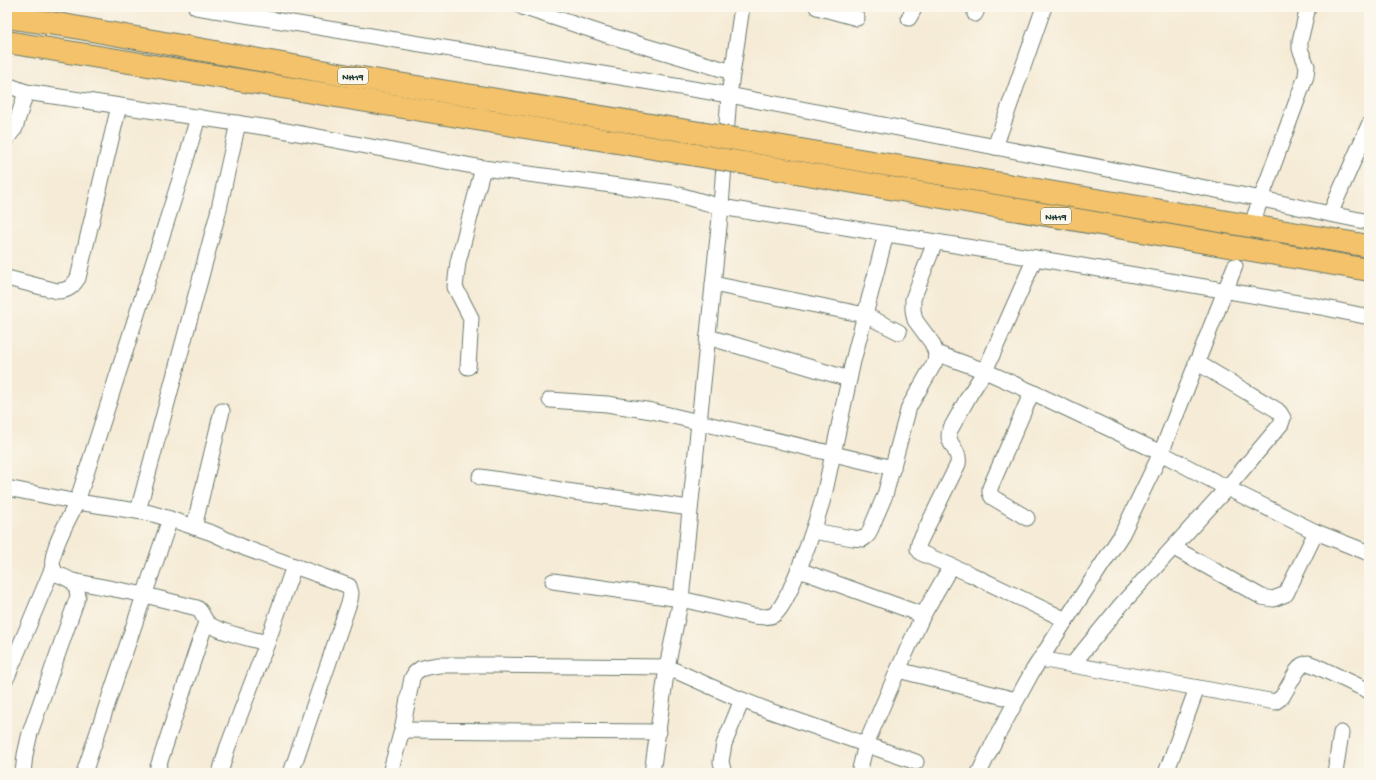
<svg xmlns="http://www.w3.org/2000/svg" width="1376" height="780" font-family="'Gochi Hand',sans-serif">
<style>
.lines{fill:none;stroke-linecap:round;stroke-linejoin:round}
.minor-casing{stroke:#6a7a6d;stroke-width:17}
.highway-casing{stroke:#6a7a6d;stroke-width:24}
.minor{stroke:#fff;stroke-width:15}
.highway{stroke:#f3c26a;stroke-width:22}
.highway-bridge-casing{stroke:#6a7a6d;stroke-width:24;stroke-linecap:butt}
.highway-bridge{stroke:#f3c26a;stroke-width:22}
.labels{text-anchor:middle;stroke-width:3;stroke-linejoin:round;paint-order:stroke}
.shield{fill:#fbf7ec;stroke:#61756b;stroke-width:1}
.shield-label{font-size:10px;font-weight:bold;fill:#1f3d34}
</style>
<rect width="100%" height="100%" fill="#fbf7ec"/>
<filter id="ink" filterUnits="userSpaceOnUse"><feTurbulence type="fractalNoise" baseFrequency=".025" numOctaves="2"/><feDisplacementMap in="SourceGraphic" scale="8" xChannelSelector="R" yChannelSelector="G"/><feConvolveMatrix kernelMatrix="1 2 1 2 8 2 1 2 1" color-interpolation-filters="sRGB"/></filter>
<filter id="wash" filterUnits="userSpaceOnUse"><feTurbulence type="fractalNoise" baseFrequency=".012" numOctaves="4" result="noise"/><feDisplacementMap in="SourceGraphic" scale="16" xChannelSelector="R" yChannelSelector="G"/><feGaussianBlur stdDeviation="0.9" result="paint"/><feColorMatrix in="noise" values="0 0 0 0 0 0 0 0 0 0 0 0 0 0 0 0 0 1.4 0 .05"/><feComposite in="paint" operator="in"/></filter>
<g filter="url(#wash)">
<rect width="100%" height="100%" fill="#f5ebd6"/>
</g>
<g filter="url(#ink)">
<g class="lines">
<defs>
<g id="minor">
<path d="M196,7L729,95L1262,199L1330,214L1369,222"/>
<path d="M522,7L604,34L732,72"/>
<path d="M817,7L857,18"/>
<path d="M975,14L978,7"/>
<path d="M909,18L915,7"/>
<path d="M7,85L26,92L276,129L483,168L672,193L721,207L1035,258L1321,307L1369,317"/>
<path d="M7,138L15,128L26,92"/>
<path d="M995,147L1044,7"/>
<path d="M1330,214L1369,125"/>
<path d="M1255,215L1306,76L1307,66L1300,49V41L1308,7"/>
<path d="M1035,258L985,371L970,394L950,430C945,445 961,449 958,464L919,543L918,549L921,553L970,574L1066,620"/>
<path d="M7,278L57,291C68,291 72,287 78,278L119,106"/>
<path d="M713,284L865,315L899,332"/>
<path d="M708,337L849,379"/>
<path d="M936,353L985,371L1032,392L1161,453L1227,488L1316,532L1369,553"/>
<path d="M468,367L471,318L455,287L458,262L483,168"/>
<path d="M550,400L607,404L652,411L893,468"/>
<path d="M480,477L536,485L566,491L690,508"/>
<path d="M7,488L77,502L150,513L170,519L212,533L245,548L349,586L351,593L350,600L291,773"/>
<path d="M138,511L218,213L238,123"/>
<path d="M1027,518L992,497L990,493V488L1032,392"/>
<path d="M194,527L222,411"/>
<path d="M813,531L853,538L863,539L868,535L871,528L885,495L909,407L935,362L936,353L932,343L915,320L913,310V299L935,242"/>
<path d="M1174,548L1262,597L1273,599L1286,594L1316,532"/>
<path d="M799,570L923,615"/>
<path d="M73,581L145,595L197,608C204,613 203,621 210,625C222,633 253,639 267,643"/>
<path d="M553,581L681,599L754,616C761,617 770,618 775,614C782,608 786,598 790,590C804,558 816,525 825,491L853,361L886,234"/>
<path d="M1040,659L1275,702L1282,697L1297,671L1302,665L1308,663L1316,666L1369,691"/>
<path d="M1072,665L1121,605L1227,488L1281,424L1283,418L1280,413L1277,410L1196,362"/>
<path d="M898,670L1016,700"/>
<path d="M7,677L53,567"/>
<path d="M402,730L659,732"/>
<path d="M23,773L25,755L30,733L78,596C76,582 73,581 62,576C61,576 56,574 56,573C43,561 71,515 77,502L183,170L198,117"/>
<path d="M84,773L170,519"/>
<path d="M156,773L206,622"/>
<path d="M220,773L227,749L267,643L294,566"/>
<path d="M390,773L402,730L412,678L415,673L420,669L427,667L439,665H487L667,667L732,696L770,711L916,762"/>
<path d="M652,773L667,667L681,599L721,207L729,95L742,7"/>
<path d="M724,773L721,762L724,744L742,700"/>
<path d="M859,773L866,744L898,670L923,615L951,566"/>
<path d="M979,773L996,738L1032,672L1122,534L1161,453L1235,266"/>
<path d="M1166,773L1197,688"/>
<path d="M1335,773L1341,733"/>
</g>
<g id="highway">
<path d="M7,17L63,25L355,77L700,133"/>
<path d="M7,42L696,155"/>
<path d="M747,141L1369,246"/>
<path d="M744,163L1369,270"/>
</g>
</defs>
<!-- minor casing -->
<use href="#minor" class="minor-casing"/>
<!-- highway casing -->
<use href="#highway" class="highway-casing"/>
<!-- minor -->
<use href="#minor" class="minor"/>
<!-- highway -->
<use href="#highway" class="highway"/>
<defs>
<g id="highway-bridge">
<path d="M700,133L747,141"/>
<path d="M696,155L744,163"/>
</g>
</defs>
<!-- highway-bridge casing -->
<use href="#highway-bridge" class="highway-bridge-casing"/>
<!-- highway-bridge -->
<use href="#highway-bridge" class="highway-bridge"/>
</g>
</g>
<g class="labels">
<!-- shield labels -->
<g class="shield">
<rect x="338" y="68" width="30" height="16" rx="3"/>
<rect x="1041" y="208" width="30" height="16" rx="3"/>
</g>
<g class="shield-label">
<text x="353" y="80">NH19</text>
<text x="1056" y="220">NH19</text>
</g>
</g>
<!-- margin -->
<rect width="1376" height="780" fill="none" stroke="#fbf7ec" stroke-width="24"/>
</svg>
